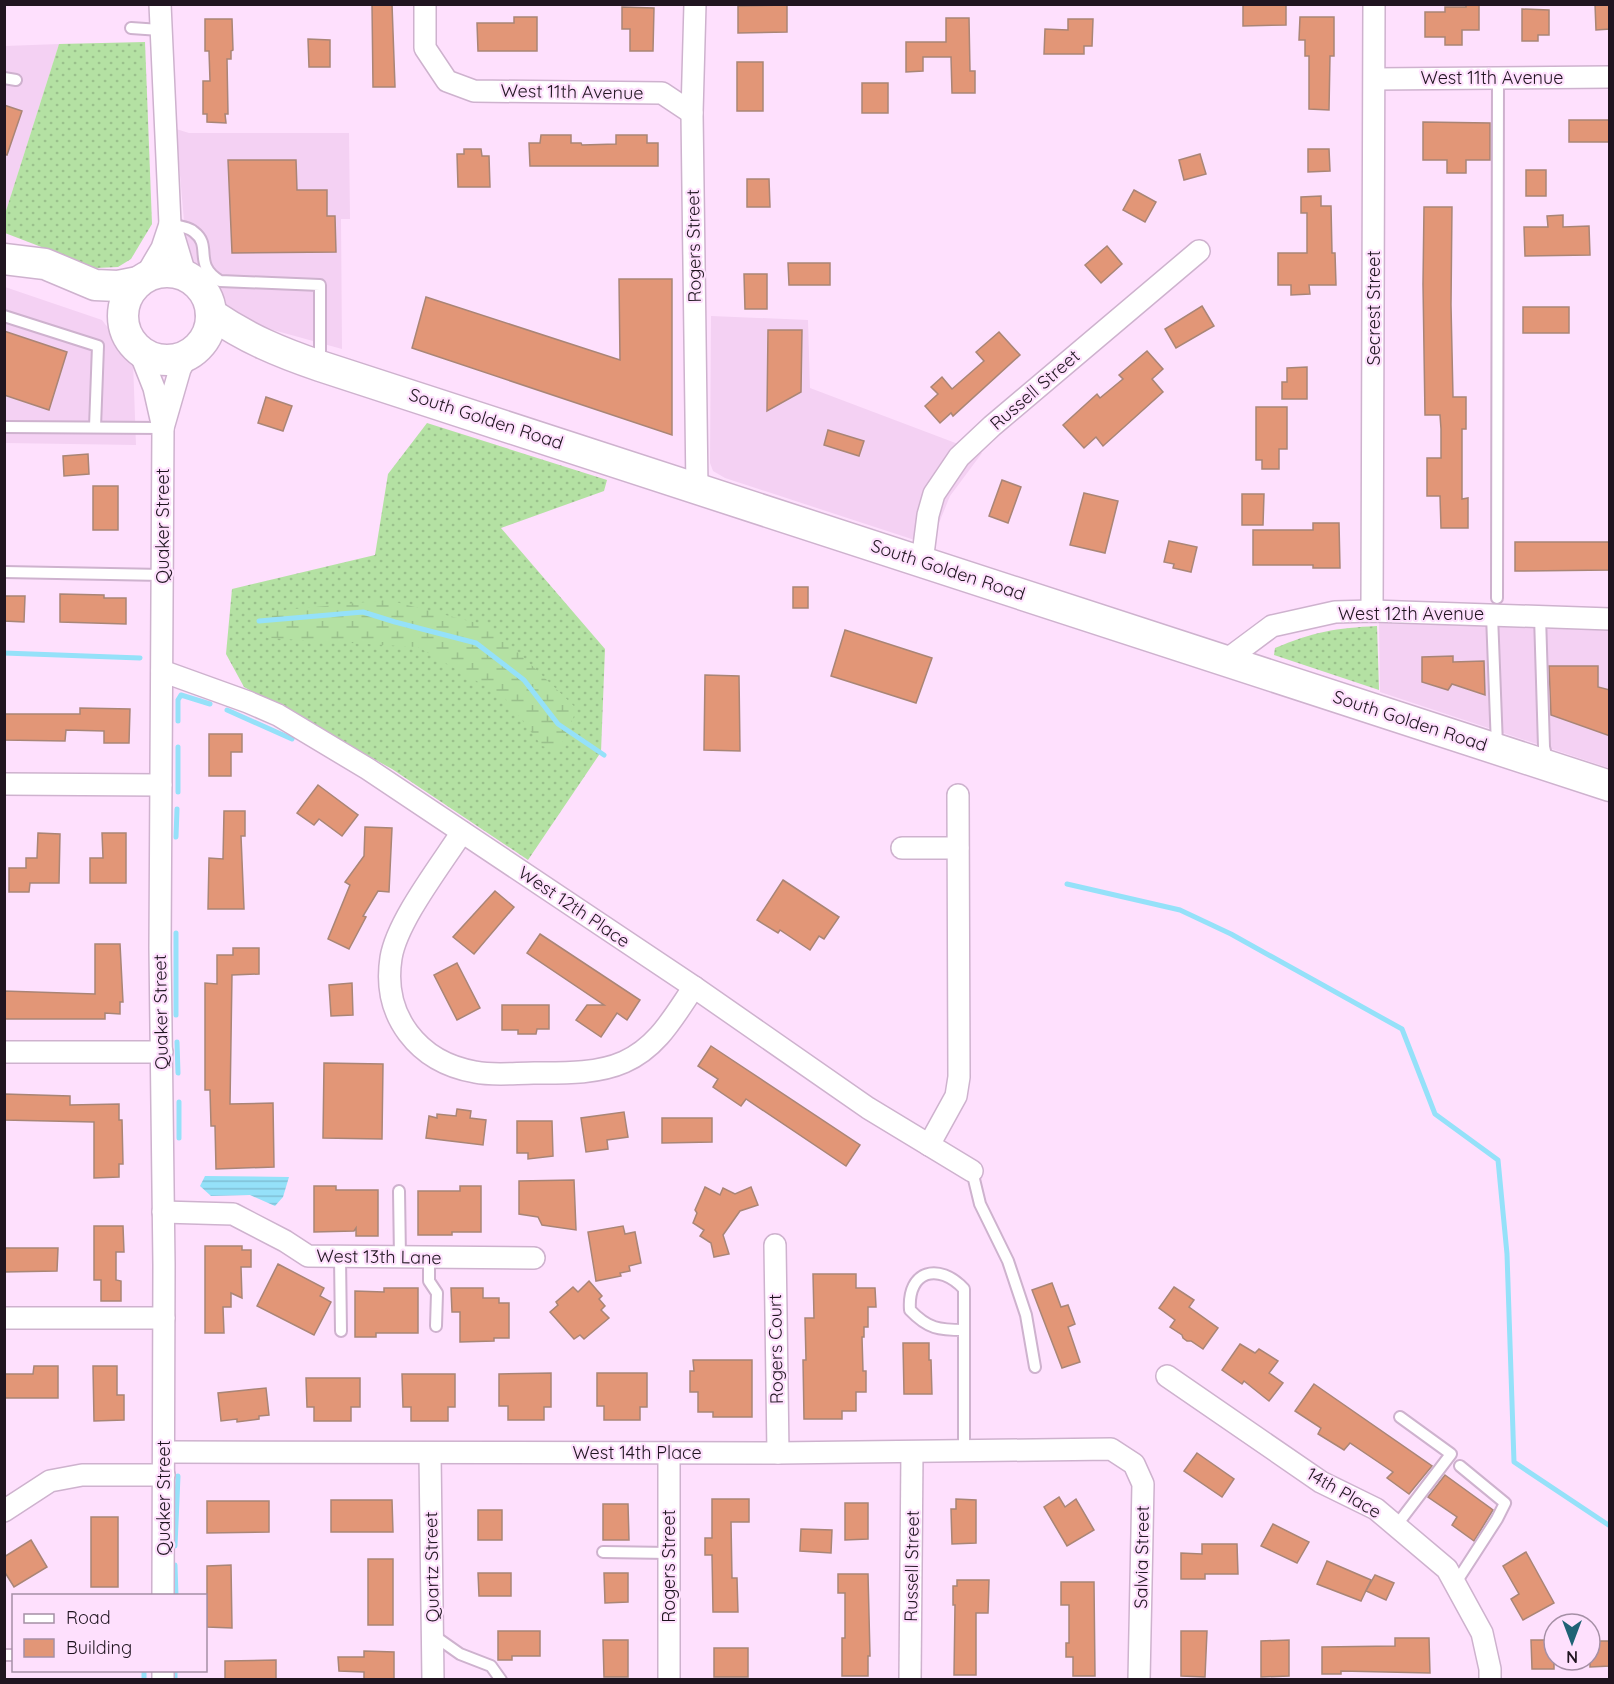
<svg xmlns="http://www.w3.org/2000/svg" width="1614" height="1684" font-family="Quicksand,sans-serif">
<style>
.built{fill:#f4d1f3}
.grass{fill:url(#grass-dots)}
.wetland{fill:url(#wetland-marsh)}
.water{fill:url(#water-rules)}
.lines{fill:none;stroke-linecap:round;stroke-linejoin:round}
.stream{stroke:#95e1f9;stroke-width:5}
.building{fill:#e29677;stroke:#a98576;stroke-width:1.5}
.service-casing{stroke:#ceb2ce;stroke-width:14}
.minor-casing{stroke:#ceb2ce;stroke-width:24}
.secondary-casing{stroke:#ceb2ce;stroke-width:33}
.service{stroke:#fff;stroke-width:10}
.minor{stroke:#fff;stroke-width:21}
.secondary{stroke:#fff;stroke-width:30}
.labels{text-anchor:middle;stroke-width:4.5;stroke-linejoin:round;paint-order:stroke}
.street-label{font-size:18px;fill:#201520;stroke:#fee0fd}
</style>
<defs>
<pattern id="grass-dots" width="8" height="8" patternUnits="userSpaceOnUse" patternTransform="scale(1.5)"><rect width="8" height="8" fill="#b4e1a3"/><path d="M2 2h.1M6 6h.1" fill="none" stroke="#9ac08c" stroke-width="1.8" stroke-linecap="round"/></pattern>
<pattern id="wetland-marsh" width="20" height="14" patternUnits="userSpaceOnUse" patternTransform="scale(1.5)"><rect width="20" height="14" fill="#b4e1a3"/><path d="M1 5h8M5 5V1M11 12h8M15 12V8" fill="none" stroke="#9ac08c"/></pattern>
<pattern id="water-rules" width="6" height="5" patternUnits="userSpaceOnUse" patternTransform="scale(1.5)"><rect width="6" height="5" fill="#95e1f9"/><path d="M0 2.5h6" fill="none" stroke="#80c0d5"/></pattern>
</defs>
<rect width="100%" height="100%" fill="#fee0fd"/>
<!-- built -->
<g class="built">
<path d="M59,44L5,214V46Z"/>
<path d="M176,129L189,133H349L350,219H341L342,349L251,324L224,306L216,297L208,281L196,269L186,244Z"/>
<path d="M5,287L102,320L133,361L136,445L5,443Z"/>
<path d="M711,316L808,320L810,388L982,453L950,496L930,545L725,478L713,471L710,463Z"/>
<path d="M1379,623L1609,630V768L1380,692Z"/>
</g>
<!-- grass -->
<g class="grass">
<path d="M145,42L152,224L131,259L118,267L96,268L5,233V214L59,44Z"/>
<path d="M427,423L607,480L604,491L501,528L605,649L601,752L528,860L392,769L244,687L226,654L232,589L375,555L388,474Z"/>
<path d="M1377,626L1379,690L1274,655L1275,648C1313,632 1336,628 1377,626Z"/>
</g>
<!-- wetland -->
<path class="wetland" d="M388,600L492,627L577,709L559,750L542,746L504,697L418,647L267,638L273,611Z"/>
<!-- water -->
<path class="water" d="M205,1176L289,1177L283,1197L275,1206L250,1195L211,1196L200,1186Z"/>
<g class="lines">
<!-- stream -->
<g class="stream">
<path d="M259,621L363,612L395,622L476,643L524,680L558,724L604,755"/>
<path d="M4,653L140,658"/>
<path d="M227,710L292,739"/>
<path d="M178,721V700L181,695L210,704"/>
<path d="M178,747V792"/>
<path d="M176,837L177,809"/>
<path d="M1067,884L1180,910L1231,934L1402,1029L1435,1114L1498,1160L1507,1254L1514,1462L1610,1526"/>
<path d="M176,933V1015"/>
<path d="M177,1042L178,1073"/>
<path d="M179,1102V1138"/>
<path d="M175,1546L178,1476"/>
<path d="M175,1565L176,1596"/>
<path d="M144,1670V1680"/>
<path d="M175,1680V1670"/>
</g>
</g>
<!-- building -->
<g class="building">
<path d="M372,4H392L395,87H373Z"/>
<path d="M1286,4V25L1243,26V5Z"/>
<path d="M1466,4H1479V30H1462V45H1445V37H1425V12H1445V7H1466Z"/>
<path d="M1595,4H1610V29L1596,30Z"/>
<path d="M787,5V32L738,33V6Z"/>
<path d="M622,7L654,8L653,51H630V29H622Z"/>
<path d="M1522,9L1549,10V35H1538V41H1522Z"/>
<path d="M514,17H537V51H478L477,23H514Z"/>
<path d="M1300,17H1334V56H1330L1329,110L1309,109V56H1305V40H1299Z"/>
<path d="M946,18H969L970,71H975V93H952L951,57H923V71L906,72V42H946Z"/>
<path d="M205,19H232L233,50L231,51V59H227L228,114H225L226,123L207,122V114H203V81H210L209,51H205Z"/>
<path d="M1068,19H1093L1092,46H1084V54H1044L1045,29L1068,30Z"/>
<path d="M308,39L330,40V67H309Z"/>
<rect x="737" y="62" width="26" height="49"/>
<rect x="862" y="83" width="26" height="30"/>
<path d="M4,105L22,111L7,155L4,154Z"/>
<rect x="1569" y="120" width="41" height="22"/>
<path d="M1423,122L1490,123V160H1466V173H1447V160H1423Z"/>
<path d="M541,135H571V143H581L582,145L616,144V135H647V143H658V166H530L529,143H540Z"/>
<path d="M464,149H481L482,156H489L490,187H458L457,154H464Z"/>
<path d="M1308,149H1329L1330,171L1308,172Z"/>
<path d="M1200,154L1206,174L1184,180L1179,160Z"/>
<path d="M228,160H296L297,190H327V216H335L336,252L232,253Z"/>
<rect x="1526" y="170" width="20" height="26"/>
<path d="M747,179H769L770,207H747Z"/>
<path d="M1134,190L1156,202L1145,222L1123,210Z"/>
<path d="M1321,196V206H1331L1332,253H1335L1336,285H1309L1310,294L1291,295V285H1278V253H1307V213H1301V197Z"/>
<path d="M1424,207H1452L1451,305L1453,397H1466V429H1462V499L1468,498V528H1441L1440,496H1427V458H1441V429L1440,415H1425L1423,284Z"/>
<path d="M1563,215V227L1589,226L1590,255L1525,256L1524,227H1548L1547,216Z"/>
<path d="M1107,246L1122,264L1101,283L1085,265Z"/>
<path d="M788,263H830V285H789Z"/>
<path d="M744,274H767V309H745Z"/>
<path d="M619,279H672V435L412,348L426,297L620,360Z"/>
<path d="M1202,306L1214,326L1176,348L1165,329Z"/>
<rect x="1523" y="307" width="46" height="26"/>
<path d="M768,330H802L801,392L767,411Z"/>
<path d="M4,331L67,352L49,410L4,395Z"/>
<path d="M999,332L1020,355L953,416L951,413L940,423L925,406L938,394L931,387L942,377L952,389L984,361L976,352Z"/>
<path d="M1147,351L1163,369L1152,379L1163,392L1103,446L1096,437L1084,448L1063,425L1097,394L1100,398L1123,379L1119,375Z"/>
<path d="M1307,367V399H1282V382H1287V368Z"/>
<path d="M266,397L292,406L283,431L258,423Z"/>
<path d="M1256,407H1287V449H1279V469H1262V460H1256Z"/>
<path d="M828,430L864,441L859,456L824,445Z"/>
<path d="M88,454L89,474L64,476L63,456Z"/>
<path d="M1002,480L1021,487L1008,523L989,516Z"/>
<rect x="93" y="486" width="25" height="44"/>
<path d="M1084,493L1118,501L1105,553L1070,545Z"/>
<path d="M1242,494H1264L1263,525H1242Z"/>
<path d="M1313,523H1339L1340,568H1313V565H1253V530H1313Z"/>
<path d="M1169,541L1197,547L1191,572L1173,568L1174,564L1164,562Z"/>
<path d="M1515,542H1610V570L1515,571Z"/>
<rect x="793" y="587" width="15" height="21"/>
<path d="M60,594L104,595V598H126V624L60,622Z"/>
<path d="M4,596H25L24,622L4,621Z"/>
<path d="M845,630L932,658L916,703L831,676Z"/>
<path d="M1453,656V662L1484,661L1485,695L1452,684L1448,690L1422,682V657Z"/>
<path d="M1549,666H1598V687L1610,690V736L1551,715Z"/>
<path d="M705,675L739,676L740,751L704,750Z"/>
<path d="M80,708L130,709L129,743H104V731L66,730L65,741L4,740V714H80Z"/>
<path d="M209,734H242V752H231V776H209Z"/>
<path d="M318,785L358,815L342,836L319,819L314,825L297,813Z"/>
<path d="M224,811H245V836H241L244,909H208L209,858L223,859Z"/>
<path d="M365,827L392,828L389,892L378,891L363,916L366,917L349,949L328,939L350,885L345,882L364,856Z"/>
<path d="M38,833L60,834L59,883H30L29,892H9V868H26V858H37Z"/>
<path d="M102,833H126V883H90V858H103Z"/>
<path d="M783,880L839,917L824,939L819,936L810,950L780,930L778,933L757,920Z"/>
<path d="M495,891L514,907L474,954L453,937Z"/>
<path d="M540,934L640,1000L627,1020L617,1013L601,1037L576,1020L587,1005H604L527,953Z"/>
<path d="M95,944H120L123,1002H120V1014L105,1013V1019H4V991L95,994Z"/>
<path d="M233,948H259V974L232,975L230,1104L273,1103L274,1167L216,1169L215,1126H211L210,1090H205V983L217,984V955H233Z"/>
<path d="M457,963L480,1008L457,1020L434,975Z"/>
<path d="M352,983L353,1015L331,1016L329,985Z"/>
<path d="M502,1005H549V1029H537L536,1034H518V1030H502Z"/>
<path d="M711,1046L860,1145L846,1166L746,1099L741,1106L713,1087L718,1079L698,1066Z"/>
<path d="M324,1063L383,1064L382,1139L323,1138Z"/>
<path d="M4,1094L70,1096V1105L119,1104V1120H122L123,1164H119V1177L94,1178V1122L4,1120Z"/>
<path d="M457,1109L471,1111L470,1118L486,1120L483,1145L426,1138L429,1116L437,1118V1114L456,1116Z"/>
<path d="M624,1112L628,1137L607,1140L608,1149L586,1152L581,1118Z"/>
<path d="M662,1118H712V1142L662,1143Z"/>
<path d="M517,1121H552L553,1156L528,1159V1153H517Z"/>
<path d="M574,1180L576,1230L542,1225L538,1217L519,1214V1181Z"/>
<path d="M314,1186H336V1190H378V1236H356V1228L354,1231L314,1232Z"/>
<path d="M460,1186H481V1232H452V1235H418V1191H460Z"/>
<path d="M705,1187L720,1195L723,1188L735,1194L751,1187L758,1205L740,1211L723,1235L729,1254L714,1257L711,1243L700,1236L704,1230L693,1223L697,1213L695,1210Z"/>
<path d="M94,1226H123L124,1252H116V1280L121,1281V1301H101V1280H94Z"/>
<path d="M623,1226L625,1234L635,1232L641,1263L629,1266L630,1271L620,1273L621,1276L596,1281L588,1232Z"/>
<path d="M205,1246H242V1250H251V1267H241L242,1298L231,1293V1307H223L224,1333H205Z"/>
<path d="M4,1248H58L57,1271L4,1272Z"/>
<path d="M278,1264L324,1288L320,1296L331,1302L314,1335L257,1306Z"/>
<path d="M813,1274H856V1288H875L876,1307H868V1327H864V1337H862L863,1371H866V1392H856V1411H842V1419H804L803,1360H806L805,1318H814Z"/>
<path d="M589,1281L602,1296L599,1299L605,1306L601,1310L609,1318L584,1339L580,1335L574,1339L550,1312L558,1305L556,1302L573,1287L578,1292Z"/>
<path d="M1052,1283L1061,1307L1068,1305L1075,1324L1068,1327L1080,1362L1062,1368L1032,1290Z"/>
<path d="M1174,1287L1194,1300L1189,1307L1218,1328L1203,1349L1191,1341H1187L1183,1338L1182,1335L1170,1327L1175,1320L1159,1308Z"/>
<path d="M384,1288H418V1333H376V1337H355V1291L384,1292Z"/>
<path d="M451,1288H483V1298H499V1303H509V1338H494V1341L460,1342V1312H452Z"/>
<path d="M903,1343H929V1360H931L932,1394H904Z"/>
<path d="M1240,1344L1255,1353L1259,1349L1278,1361L1269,1373L1283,1383L1269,1401L1244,1381L1242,1384L1222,1370Z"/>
<path d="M693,1360H752V1417H713V1412H698V1392H690V1371H694Z"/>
<path d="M34,1366H58V1398H5V1374H33Z"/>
<path d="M93,1366H117V1395H124V1420L94,1421Z"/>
<path d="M551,1373V1407H544V1420H508V1406H499V1374Z"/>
<path d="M597,1373H647V1407H640V1420H604V1406H597Z"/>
<path d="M402,1374H455V1407H448V1421H411V1407H403Z"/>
<path d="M306,1378H360V1407H351V1421H314V1407H307Z"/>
<path d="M1314,1384L1432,1466L1409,1494L1387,1478L1393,1472L1350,1443L1344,1450L1318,1434L1321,1428L1295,1411Z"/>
<path d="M266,1388L269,1415L259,1416V1419L237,1422V1419L221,1421L218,1393Z"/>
<path d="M1197,1453L1234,1479L1222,1497L1184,1471Z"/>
<path d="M1445,1475L1493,1510L1474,1541L1452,1525L1457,1517L1428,1497Z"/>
<path d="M1059,1497L1065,1507L1076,1499L1094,1530L1067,1546L1044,1507Z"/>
<path d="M712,1499H749V1522H731L732,1578H737L738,1612H713L712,1555H705V1538H712Z"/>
<path d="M956,1499L976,1500V1543L952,1544L951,1509H956Z"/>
<path d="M331,1500H392L393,1532H331Z"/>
<path d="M207,1501H269V1532L207,1533Z"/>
<path d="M845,1503H868V1539L845,1540Z"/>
<path d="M603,1504H628L629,1540H603Z"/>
<rect x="478" y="1510" width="24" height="30"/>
<rect x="91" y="1517" width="27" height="70"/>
<path d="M1273,1524L1309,1542L1297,1563L1261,1546Z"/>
<path d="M801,1529L832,1530L831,1553L800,1551Z"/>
<path d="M31,1540L47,1567L14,1587L4,1571V1557Z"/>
<path d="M1202,1544H1237L1238,1574H1205V1579H1181V1553L1202,1554Z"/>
<path d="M1526,1552L1554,1603L1523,1620L1511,1599L1519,1594L1503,1566Z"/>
<rect x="368" y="1559" width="25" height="66"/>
<path d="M1327,1561L1371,1580L1361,1601L1317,1584Z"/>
<path d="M231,1565L232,1628L207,1627V1566Z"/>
<path d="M478,1573H511V1596H479Z"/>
<path d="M604,1573H628V1602L605,1603Z"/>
<path d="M838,1574H868L870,1656H868V1676H842V1638H845V1593H838Z"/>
<path d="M1375,1575L1394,1583L1386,1600L1366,1591Z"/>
<path d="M957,1580H989L988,1613H976V1675H954L955,1605H953V1586H957Z"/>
<path d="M1061,1582H1094L1095,1676H1073V1657H1066V1643H1069V1605H1061Z"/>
<path d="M498,1631H540V1656H512V1660H498Z"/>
<path d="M1181,1631H1207L1205,1677L1181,1676Z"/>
<path d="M1395,1638H1429L1430,1673L1341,1671V1674H1322V1647L1395,1646Z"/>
<path d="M603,1640H628V1677H604Z"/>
<path d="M1289,1640V1676L1261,1677V1641Z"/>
<path d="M1531,1640H1554V1669H1532Z"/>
<path d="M1590,1641H1610V1666L1590,1667Z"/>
<rect x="714" y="1648" width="34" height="29"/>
<path d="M364,1651L394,1652V1679H364V1672L339,1671L338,1657H364Z"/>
<path d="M276,1660V1679L225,1680V1661Z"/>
</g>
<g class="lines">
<defs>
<g id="service">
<path d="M131,28L160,30"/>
<path d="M4,78L16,80"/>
<path d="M171,225C178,226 189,227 194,232C213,246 192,264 220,281L320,285V364"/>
<path d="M4,316L98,346L95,427"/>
<path d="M4,427L163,428"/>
<path d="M4,572L163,575"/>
<path d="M1497,598L1498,78"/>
<path d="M1492,615L1497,746"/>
<path d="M1540,616L1544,747L1548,763"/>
<path d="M972,1171L980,1204L1008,1261L1026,1315L1035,1367"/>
<path d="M399,1191L400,1258"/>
<path d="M340,1258L341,1331"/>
<path d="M429,1258V1281L437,1293L436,1326"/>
<path d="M964,1452V1330C939,1330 928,1329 910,1310C907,1270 939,1262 964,1289V1330"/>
<path d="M1396,1526L1451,1454L1400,1417"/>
<path d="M603,1552L669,1553"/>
<path d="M1455,1584L1497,1519L1505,1503L1460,1466"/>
<path d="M433,1635L460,1654L491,1666L501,1680"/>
<path d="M4,1655H14"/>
</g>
<g id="minor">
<path d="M160,4L170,224"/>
<path d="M425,4V48L447,81L474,91L662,93L692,113"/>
<path d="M695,4L692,113L697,488"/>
<path d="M1375,79L1610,77"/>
<path d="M145,277L162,248L170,224L183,267L191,279"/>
<path d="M139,350L154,388L163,428L180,369L188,354"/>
<path d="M163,428L160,948L164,1265L163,1596"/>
<path d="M922,562L928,515L934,494L959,457L992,426L1199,251"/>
<path d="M1372,611L1374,4"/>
<path d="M1225,661L1272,626L1335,612L1372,611L1610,619"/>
<path d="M162,671L248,702L278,715L368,769L694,987L868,1108L972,1171"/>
<path d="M4,784L161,785"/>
<path d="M462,832C441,865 397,921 391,958C382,1016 418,1062 475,1072C494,1076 516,1073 534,1073C563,1073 597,1074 624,1062C658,1047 674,1016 694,987"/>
<path d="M902,848H958"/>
<path d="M4,1052H162"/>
<path d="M929,1145L956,1096L959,1077L958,795"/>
<path d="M163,1212L233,1214L285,1241L308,1256L534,1258"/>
<path d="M775,1245L778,1453"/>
<path d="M4,1318H164"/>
<path d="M1167,1376L1321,1482L1376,1509L1447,1569L1482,1633L1490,1669V1680"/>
<path d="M164,1452L778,1453L1111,1449L1134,1464L1143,1484L1139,1680"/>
<path d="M669,1453V1680"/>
<path d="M430,1454L433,1680"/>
<path d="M4,1511L50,1481L82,1475H164"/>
<path d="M163,1670V1680"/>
<path d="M910,1680L912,1452"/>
</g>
<g id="secondary">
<path d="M4,259L45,264L95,285L118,286L138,282"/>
<circle cx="167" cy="316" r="44"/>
<path d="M211,314C248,339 279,352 320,366L1610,786"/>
</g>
</defs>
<!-- service casing -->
<use href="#service" class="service-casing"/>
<!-- minor casing -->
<use href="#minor" class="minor-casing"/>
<!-- secondary casing -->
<use href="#secondary" class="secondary-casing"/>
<!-- service -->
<use href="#service" class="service"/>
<!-- minor -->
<use href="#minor" class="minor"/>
<!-- secondary -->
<use href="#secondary" class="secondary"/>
</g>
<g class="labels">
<!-- street labels -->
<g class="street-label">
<text x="1492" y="84">West 11th Avenue</text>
<text transform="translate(572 92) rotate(1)" y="6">West 11th Avenue</text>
<text transform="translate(694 246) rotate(-91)" y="6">Rogers Street</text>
<text transform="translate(1374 308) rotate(-90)" y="6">Secrest Street</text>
<text transform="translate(1035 390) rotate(-41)" y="6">Russell Street</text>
<text transform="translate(486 419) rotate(18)" y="6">South Golden Road</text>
<text transform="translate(163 526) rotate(-90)" y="6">Quaker Street</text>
<text transform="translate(948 570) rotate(18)" y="6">South Golden Road</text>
<text x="1411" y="620">West 12th Avenue</text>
<text transform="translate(1410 721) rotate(18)" y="6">South Golden Road</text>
<text transform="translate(574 907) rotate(34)" y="6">West 12th Place</text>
<text transform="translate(161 1012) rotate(-91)" y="6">Quaker Street</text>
<text transform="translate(379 1257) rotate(1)" y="6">West 13th Lane</text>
<text transform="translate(776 1349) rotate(-91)" y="6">Rogers Court</text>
<text x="637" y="1459">West 14th Place</text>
<text transform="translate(1344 1493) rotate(30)" y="6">14th Place</text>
<text transform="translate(164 1498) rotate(-90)" y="6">Quaker Street</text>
<text transform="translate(1142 1557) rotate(-89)" y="6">Salvia Street</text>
<text transform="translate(669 1566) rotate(-90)" y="6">Rogers Street</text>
<text transform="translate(912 1566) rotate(-89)" y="6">Russell Street</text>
<text transform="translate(432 1567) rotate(-91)" y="6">Quartz Street</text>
</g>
</g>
<!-- border -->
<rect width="1614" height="1684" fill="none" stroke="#201520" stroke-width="12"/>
<!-- legend -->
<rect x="12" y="1594" width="195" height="78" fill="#fee0fd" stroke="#a58fa5" stroke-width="1.5"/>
<rect x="24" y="1614" width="30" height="9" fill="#ffffff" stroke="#a58fa5" stroke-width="1.5"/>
<text x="66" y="1624" font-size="18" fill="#201520">Road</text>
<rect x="24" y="1639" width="30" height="18" fill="#e29677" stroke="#a58fa5" stroke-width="1.5"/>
<text x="66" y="1654" font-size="18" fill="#201520">Building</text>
<!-- north arrow -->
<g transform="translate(1572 1642) rotate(180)"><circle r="28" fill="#fee0fd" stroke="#a58fa5" stroke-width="1.5"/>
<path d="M0-4.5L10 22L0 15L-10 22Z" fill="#1f6275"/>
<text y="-9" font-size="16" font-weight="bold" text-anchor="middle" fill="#201520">N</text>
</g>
</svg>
